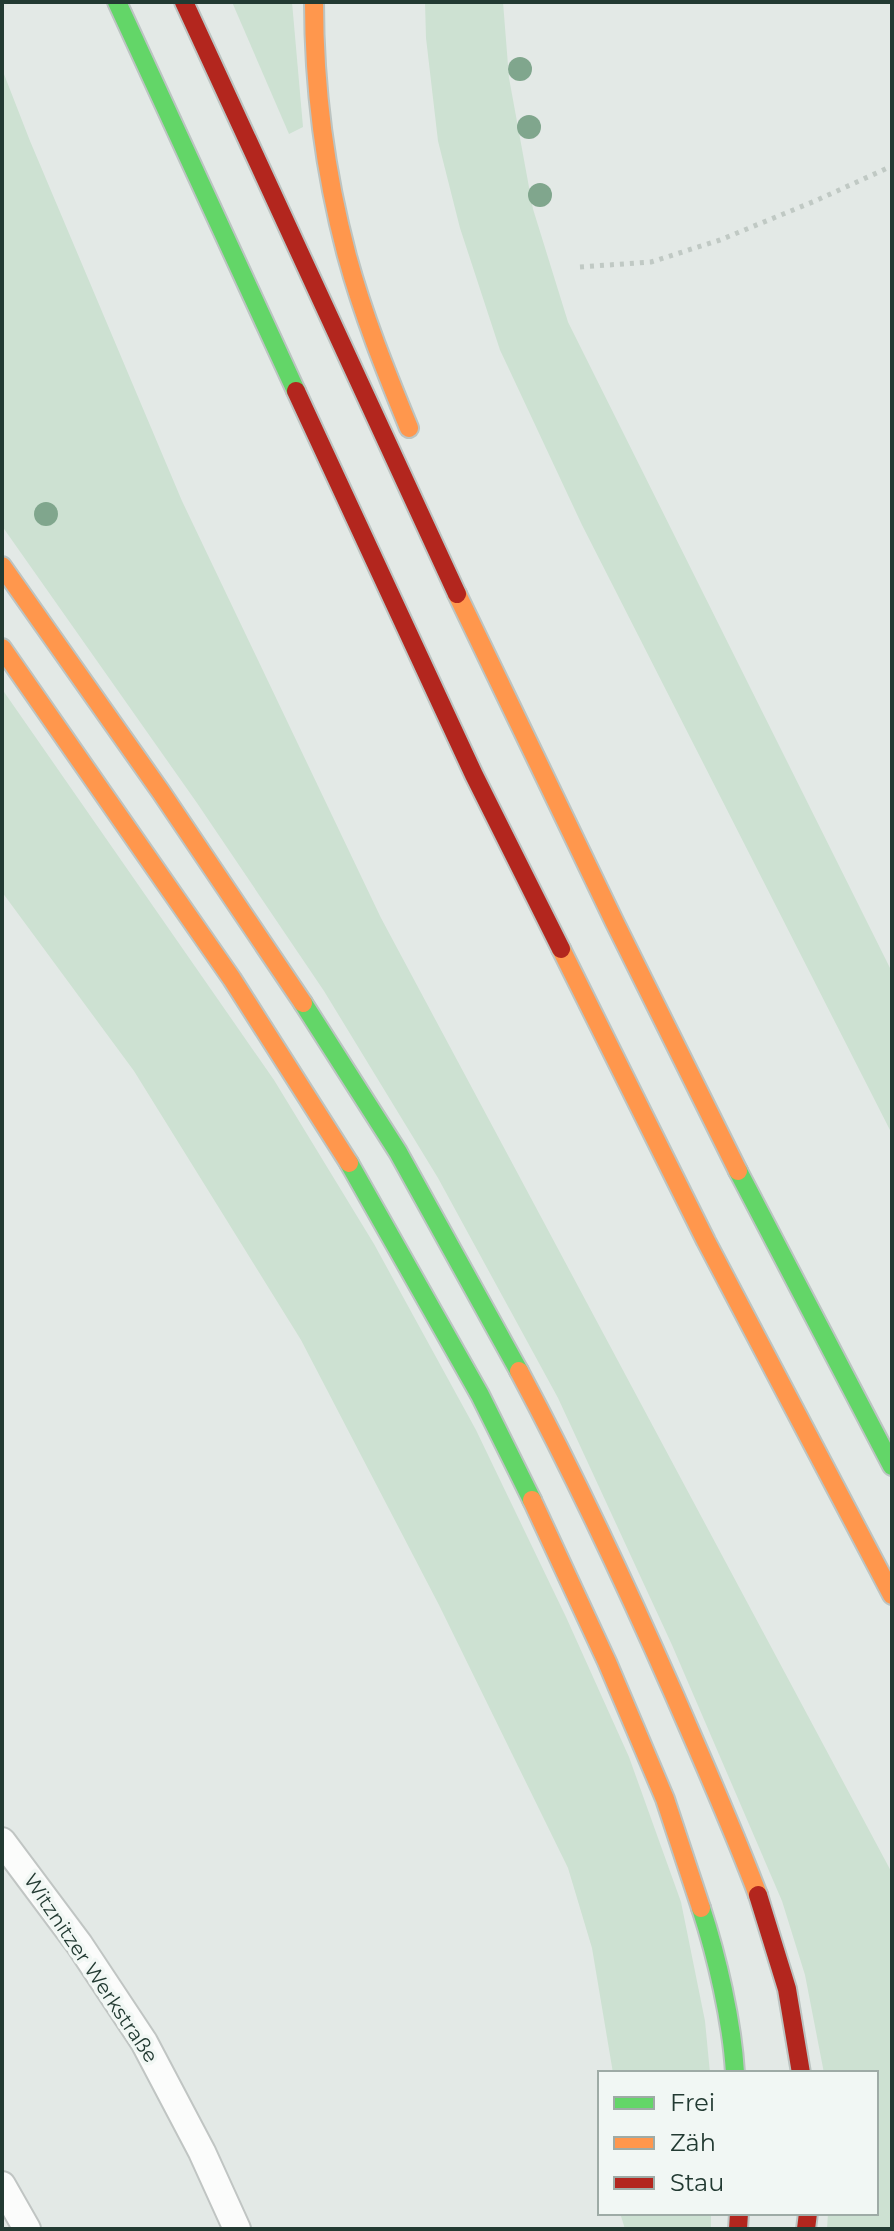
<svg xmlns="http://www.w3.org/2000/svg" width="894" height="2231" font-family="Montserrat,sans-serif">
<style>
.green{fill:#cde1d2}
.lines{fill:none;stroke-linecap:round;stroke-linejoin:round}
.street-casing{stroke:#c0c5c3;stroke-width:30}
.fast-casing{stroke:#bcc4c2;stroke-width:22}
.slow-casing{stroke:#bcc4c2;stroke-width:22}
.jam-casing{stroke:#bcc4c2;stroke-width:22}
.path{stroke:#c0c9c4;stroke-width:5;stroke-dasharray:4 6;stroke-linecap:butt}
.street{stroke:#fbfcfb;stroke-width:26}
.fast{stroke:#63d668;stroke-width:18}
.slow{stroke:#ff974d;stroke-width:18}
.jam{stroke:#b3261e;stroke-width:18}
.tree{fill:#80a68d}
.labels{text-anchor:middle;stroke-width:7;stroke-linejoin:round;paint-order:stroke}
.street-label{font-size:20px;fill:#223a32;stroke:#f1f7f4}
</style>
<rect width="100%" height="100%" fill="#e3e9e6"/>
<!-- green -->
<g class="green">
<path d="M232,2H292L303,127L289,134Z"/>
<path d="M425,2H503L509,78L533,209L568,322L892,972V1134L582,525L500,350L460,228L438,141L426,38Z"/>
<path d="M2,69L30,141L182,501L381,918L892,1873V2229H827L828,2213H876V2073H824L805,1975L782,1901L672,1645L558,1398L438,1178L324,991L197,803L2,526Z"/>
<path d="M2,689L274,1080L374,1244L476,1430L566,1617L629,1757L681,1902L705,2021L710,2073H613L592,1948L568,1868L439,1605L301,1340L134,1071L2,892Z"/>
<path d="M620,2213H711V2229H625Z"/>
</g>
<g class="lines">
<defs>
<g id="street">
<path d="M2,1841L79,1944L144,2042L202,2152L237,2229"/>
<path d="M2,2185L27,2229"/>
</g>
<g id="fast">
<path d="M117,2L296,391"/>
<path d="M303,1003L398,1152L519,1371"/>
<path d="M349,1163L480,1395L532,1500"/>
<path d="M738,1171L892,1466"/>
<path d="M701,1908C717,1957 732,2021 735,2073"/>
</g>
<g id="slow">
<path d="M314,2C314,87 325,173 347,256C363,315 386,372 409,428"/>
<path d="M2,566L161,792L303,1003"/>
<path d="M457,594L615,923L738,1171"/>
<path d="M2,648L232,979L349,1163"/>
<path d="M561,949L706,1241L892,1595"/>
<path d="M519,1371C575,1476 625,1583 673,1692C702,1759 732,1826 758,1895"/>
<path d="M532,1500L607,1662L665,1799L701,1908"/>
</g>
<g id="jam">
<path d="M184,2L457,594"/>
<path d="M296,391L474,775L561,949"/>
<path d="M758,1895L787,1989L801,2073"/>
<path d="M738,2229L739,2213"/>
<path d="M806,2229L808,2213"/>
</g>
</defs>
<!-- street casing -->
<use href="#street" class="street-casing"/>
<!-- fast casing -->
<use href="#fast" class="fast-casing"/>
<!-- slow casing -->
<use href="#slow" class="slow-casing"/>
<!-- jam casing -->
<use href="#jam" class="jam-casing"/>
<!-- path -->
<path class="path" d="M580,267L651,262L720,240L815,201L892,166"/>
<!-- street -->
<use href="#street" class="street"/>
<!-- fast -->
<use href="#fast" class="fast"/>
<!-- slow -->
<use href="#slow" class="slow"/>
<!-- jam -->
<use href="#jam" class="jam"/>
</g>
<!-- trees -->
<g class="tree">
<circle cx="520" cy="69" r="12"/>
<circle cx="529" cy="127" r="12"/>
<circle cx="540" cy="195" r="12"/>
<circle cx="46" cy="514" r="12"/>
</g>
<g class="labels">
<!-- street labels -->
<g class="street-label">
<text transform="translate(91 1968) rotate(56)" y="7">Witznitzer Werkstraße</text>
</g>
</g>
<!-- border -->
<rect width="894" height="2231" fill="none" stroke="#223a32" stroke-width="8"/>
<!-- legend -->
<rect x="598" y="2071" width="280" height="144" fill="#f1f7f4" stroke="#9eaba6" stroke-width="2"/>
<rect x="614" y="2097" width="40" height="12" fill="#63d668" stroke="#9eaba6" stroke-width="2"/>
<text x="670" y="2111" font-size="24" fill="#223a32">Frei</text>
<rect x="614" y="2137" width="40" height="12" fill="#ff974d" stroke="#9eaba6" stroke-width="2"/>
<text x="670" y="2151" font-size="24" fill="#223a32">Zäh</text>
<rect x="614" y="2177" width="40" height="12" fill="#b3261e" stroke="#9eaba6" stroke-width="2"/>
<text x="670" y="2191" font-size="24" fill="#223a32">Stau</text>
</svg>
